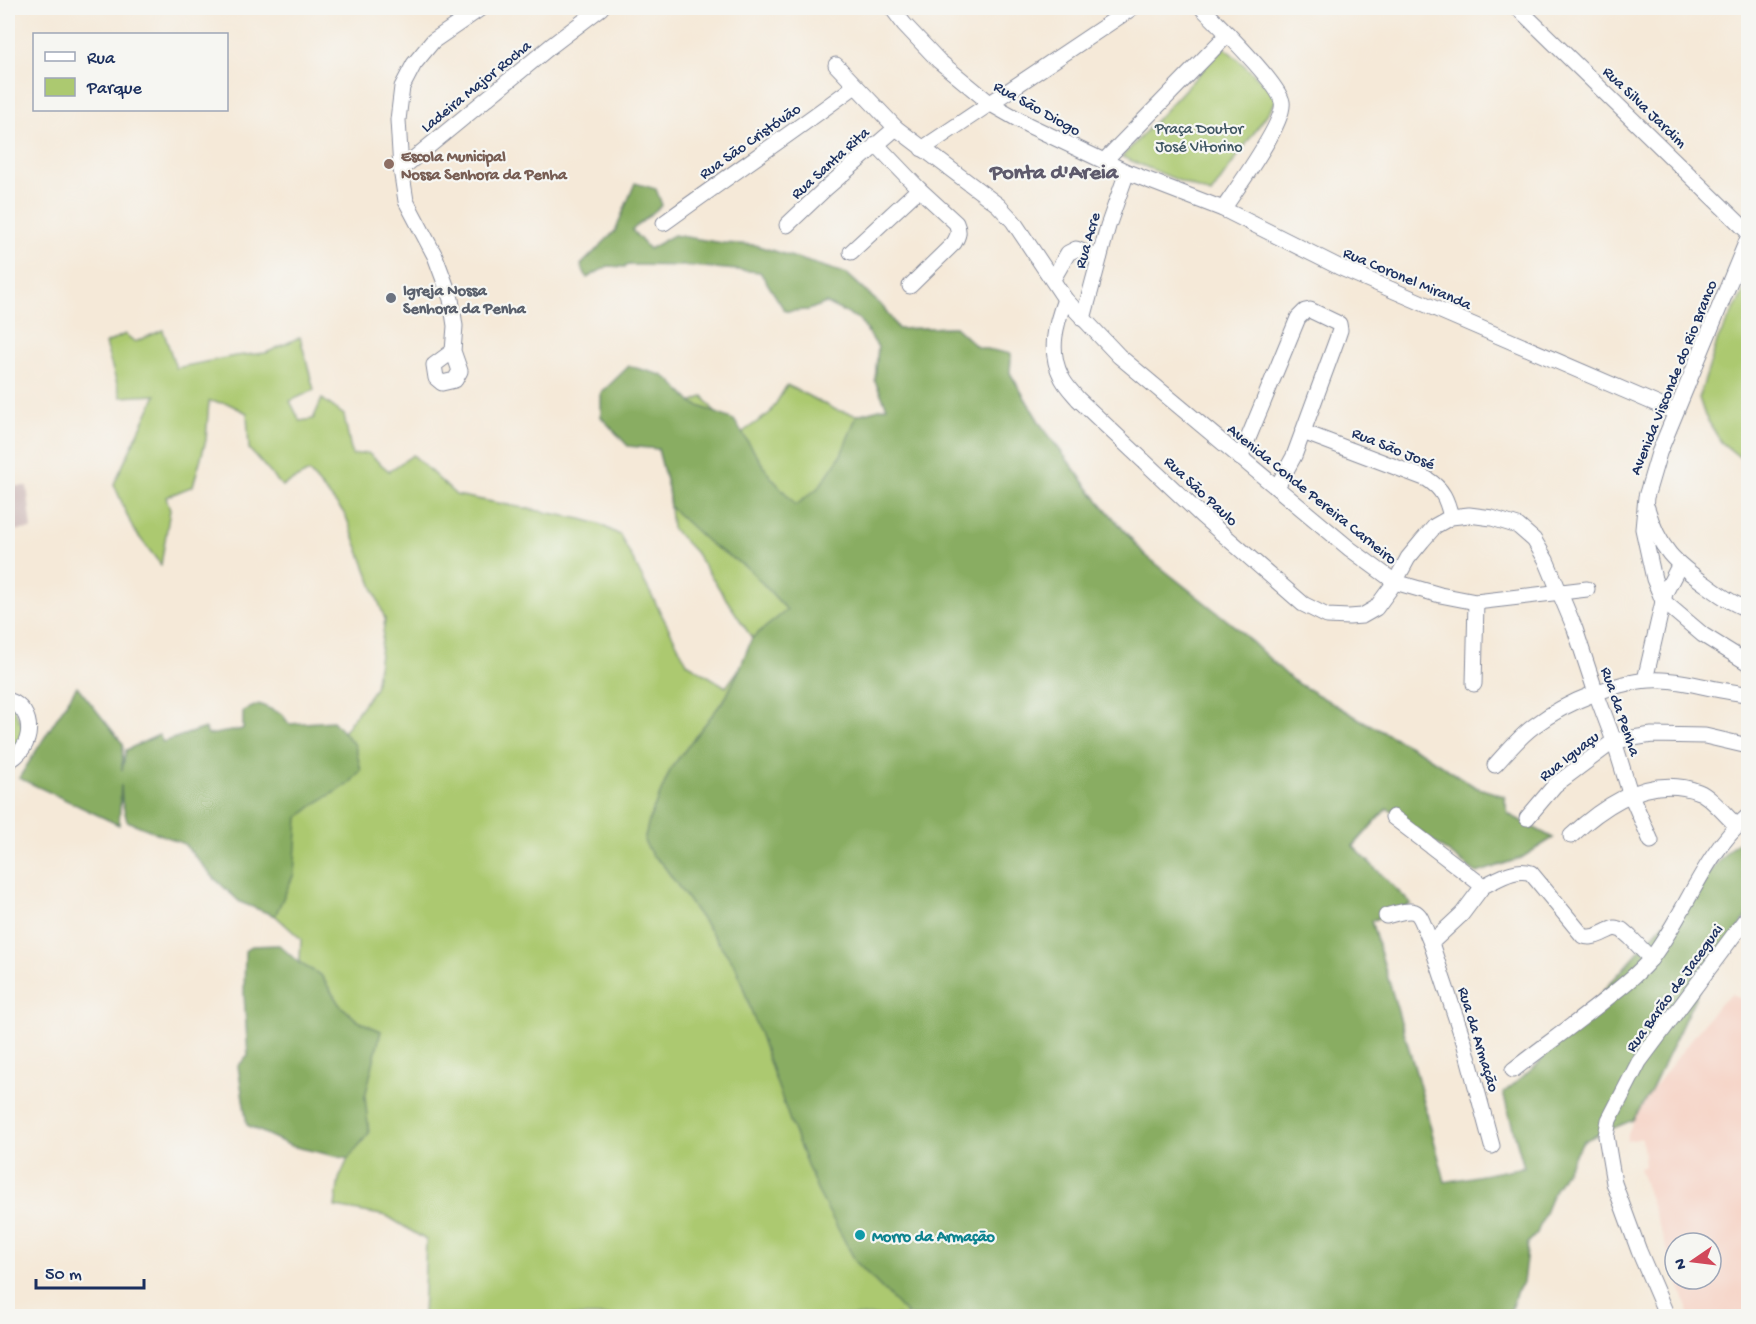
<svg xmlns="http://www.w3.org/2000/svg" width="1756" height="1324" font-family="'Gochi Hand',sans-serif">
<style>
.built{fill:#f6d2c4}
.industrial{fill:#d1bfbe}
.green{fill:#acc970;stroke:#647c67;stroke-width:1.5}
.forest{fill:#89ad62;stroke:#526e60;stroke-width:1.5}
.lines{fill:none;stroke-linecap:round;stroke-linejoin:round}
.minor-casing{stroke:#888c9b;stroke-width:17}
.minor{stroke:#fff;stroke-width:15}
.education-dot{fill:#8d6e63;stroke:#f6f6f2;stroke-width:2}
.worship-dot{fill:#6b7280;stroke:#f6f6f2;stroke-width:2}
.culture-dot{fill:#0f9aa8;stroke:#f6f6f2;stroke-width:2}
.labels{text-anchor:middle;stroke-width:4.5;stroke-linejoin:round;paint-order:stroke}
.street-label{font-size:16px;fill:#1b2f5e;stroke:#f6f6f2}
.park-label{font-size:16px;fill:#3f5662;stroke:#f6f6f2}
.education-label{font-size:16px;font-weight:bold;fill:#785e54;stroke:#f6f6f2;text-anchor:start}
.worship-label{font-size:16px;font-weight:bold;fill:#5b616d;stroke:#f6f6f2;text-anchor:start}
.culture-label{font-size:16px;font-weight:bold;fill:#0d838f;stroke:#f6f6f2;text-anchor:start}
.district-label{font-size:22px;font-weight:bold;fill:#5e5a6c;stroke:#f6f6f2}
</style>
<rect width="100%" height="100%" fill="#f6f6f2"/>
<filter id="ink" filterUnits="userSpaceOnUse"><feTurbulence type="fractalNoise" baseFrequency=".0167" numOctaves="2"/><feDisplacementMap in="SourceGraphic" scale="12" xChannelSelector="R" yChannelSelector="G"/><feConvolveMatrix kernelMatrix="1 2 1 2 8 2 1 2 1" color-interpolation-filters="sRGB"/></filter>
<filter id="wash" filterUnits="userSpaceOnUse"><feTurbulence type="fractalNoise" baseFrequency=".008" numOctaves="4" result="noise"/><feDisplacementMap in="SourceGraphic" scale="24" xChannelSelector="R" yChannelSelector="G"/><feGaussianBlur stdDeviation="1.35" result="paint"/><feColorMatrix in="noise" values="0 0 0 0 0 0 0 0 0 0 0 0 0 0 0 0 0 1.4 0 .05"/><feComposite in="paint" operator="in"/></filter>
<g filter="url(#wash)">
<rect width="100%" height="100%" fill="#f5e9d8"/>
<!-- built -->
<path class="built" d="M1732,994L1748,1003V1316H1690L1677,1279H1711V1243H1675V1272L1639,1168L1645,1166L1642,1138L1626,1141L1633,1120L1650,1093L1718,1005Z"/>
<!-- industrial -->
<path class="industrial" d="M8,486H27L32,529L8,531Z"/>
<!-- green -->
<g class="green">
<path d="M1224,47L1279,97L1211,194L1122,157Z"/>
<path d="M847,274L884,308L898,329L955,327L977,347L1011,354L1010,373L1041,425L1092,493L1145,555L1238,629L1292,680L1361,720L1421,752L1475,787L1504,796L1508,814L1553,838L1521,858L1477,873L1387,808L1353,847L1411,904L1371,921L1417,1076L1445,1182L1501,1197L1523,1256V1283L1516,1292L1509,1316H423L426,1240L387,1216L335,1207L339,1179L348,1159L298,998L301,939L247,890L334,745L375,688L385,619L345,514L309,472L282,486L249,449L247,413L229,404L209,401L206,440L193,486L166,497L170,510L161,565L133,529L114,484L156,395L121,397L105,344L125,334L135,342L163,330L176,368L235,356L266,353L300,337L314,390L290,401L300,421L313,419L322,399L344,415L352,455L368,453L389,471L413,455L456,495L581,519L599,524L620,535L687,663L726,687L740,668L752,638L695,552L672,528L668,488L658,449L676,412L703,396L734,438L770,413L787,385L836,410L873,419L887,407L875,381L878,347L859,319L826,303L808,310L785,311Z"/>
<path d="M1748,284V464L1721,442L1705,416L1699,398L1718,339Z"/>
<path d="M8,703L12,705L25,732L8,757Z"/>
</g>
<!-- forest -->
<g class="forest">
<path d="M635,183L656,189L662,205L632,230L649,249L674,235L723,243L755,245L847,274L884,308L898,329L955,327L977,347L1011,354L1010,373L1041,425L1092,493L1145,555L1238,629L1292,680L1361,720L1421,752L1475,787L1504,796L1508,814L1553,838L1521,858L1477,873L1387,808L1353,846L1411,904L1371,921L1417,1076L1445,1182L1524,1167L1503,1093L1536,1066L1731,848L1748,833V915L1710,966L1650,1093L1633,1120L1583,1141L1554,1191L1537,1233L1528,1243L1523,1283L1516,1292L1509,1316H909L856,1262L817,1190L791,1124L736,967L663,865L652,855L644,841L649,820L671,768L726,697L740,668L752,638L787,610L749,569L710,544L670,507L668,488L658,449L628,446L601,417V393L629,366L662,375L671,381L692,403L734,420L770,476L796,505L819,487L841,455L857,415L887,407L875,381L878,347L859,319L826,303L808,310L785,311L760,272L691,266L628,265L625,267L608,266L587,278L581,265L615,231Z"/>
<path d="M77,686L123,744L122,770L126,750L159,735L163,742L205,728L208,735L243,729V711L259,704L282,714L289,724L333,721L355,745L361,770L349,784L318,802L298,818L294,874L275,916L240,902L214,878L184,844L127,821L122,802L121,785L119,825L19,778Z"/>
<path d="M279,945L299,963L321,975L339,1004L358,1021L381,1031L365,1097L369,1133L348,1159L291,1146L247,1125L238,1066L248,1056L244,994L245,951L252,946Z"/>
</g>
</g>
<g filter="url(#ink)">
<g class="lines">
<defs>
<g id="minor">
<path d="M892,8L904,24L939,61L991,104L1028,125L1127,172L1223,209L1339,267L1675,412"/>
<path d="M1202,8C1218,24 1279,84 1282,102C1286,121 1236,190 1223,209"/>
<path d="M1518,8L1748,232"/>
<path d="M836,65L896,128L998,205L1013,221L1065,299L1119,356L1350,549L1395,582L1440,595L1476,602L1587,589"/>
<path d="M876,144L919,189L956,223C960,232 958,236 954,243L910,286"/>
<path d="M922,149L1132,8"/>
<path d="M1104,161L1228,34"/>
<path d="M401,169L551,46L601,8"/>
<path d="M664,223C727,177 792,133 855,86"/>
<path d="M787,225L825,189L896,128"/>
<path d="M1748,238L1659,453L1646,497L1643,529L1654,579L1663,601L1703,635L1748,663"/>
<path d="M851,252L919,189"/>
<path d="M1053,279L1068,253L1076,249L1099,258"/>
<path d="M1065,299C1056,324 1048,350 1061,376C1064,384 1072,392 1078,399L1202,516L1303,604L1327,616L1349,617L1362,616L1376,608L1395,582L1408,558L1422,541L1435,526L1451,517L1469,515L1492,518L1518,526L1534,540L1546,560L1575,629L1596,693L1614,741L1630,793L1651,841"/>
<path d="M1083,319L1108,226L1127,172"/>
<path d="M453,351L460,371L455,380L442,383L436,378L434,365L453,351L455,326L451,299L435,256L406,201L401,169L398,120L402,87L414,64L433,41L481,8"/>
<path d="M1303,432L1427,479C1443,489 1447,500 1451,517"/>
<path d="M1240,458L1298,318L1305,311L1310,310L1339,324L1340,330L1337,339L1294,456L1277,487"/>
<path d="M1647,508C1659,549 1675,563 1708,586C1720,595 1734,605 1748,609"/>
<path d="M1645,680L1665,593L1679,566"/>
<path d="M1474,684L1476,602"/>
<path d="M8,700C37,710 34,749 8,761"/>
<path d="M1495,765C1507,752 1519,737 1534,726C1566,702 1622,678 1662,680C1691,681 1719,692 1748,694"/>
<path d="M1393,817L1483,886C1497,880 1515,867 1531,873L1583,936C1595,940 1604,931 1615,928L1622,930L1630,937L1651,959"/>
<path d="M1527,818L1555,785L1614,741L1652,735L1705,736L1748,746"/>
<path d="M1571,836C1605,804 1651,773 1699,792C1710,796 1728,818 1737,826"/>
<path d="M1483,886L1462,914L1431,943L1464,1042L1492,1146"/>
<path d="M1386,916C1423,905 1417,911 1431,943"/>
<path d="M1513,1070C1544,1046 1575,1024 1605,1000C1621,987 1640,973 1653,956C1688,909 1703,855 1748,816"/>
<path d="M1667,1316L1639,1251L1614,1183L1606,1136L1609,1120L1639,1062L1748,916"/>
</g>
</defs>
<!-- minor casing -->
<use href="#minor" class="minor-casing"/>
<!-- minor -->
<use href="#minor" class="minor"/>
</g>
</g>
<!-- markers -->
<circle class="education-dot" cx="389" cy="164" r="6"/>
<circle class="worship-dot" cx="391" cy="298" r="6"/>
<circle class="culture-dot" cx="860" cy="1235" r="6"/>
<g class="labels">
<!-- street labels -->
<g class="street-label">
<text transform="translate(475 85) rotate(-39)" y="6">Ladeira Major Rocha</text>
<text transform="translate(1646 106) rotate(44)" y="6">Rua Silva Jardim</text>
<text transform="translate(1038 107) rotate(29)" y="6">Rua São Diogo</text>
<text transform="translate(749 140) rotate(-35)" y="6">Rua São Cristóvão</text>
<text transform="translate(829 162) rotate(-42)" y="6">Rua Santa Rita</text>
<text transform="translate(1086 240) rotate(-74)" y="6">Rua Acre</text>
<text transform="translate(1408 277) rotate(23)" y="6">Rua Coronel Miranda</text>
<text transform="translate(1672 377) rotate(-68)" y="6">Avenida Visconde do Rio Branco</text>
<text transform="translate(1394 447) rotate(22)" y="6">Rua São José</text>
<text transform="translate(1202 490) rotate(43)" y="6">Rua São Paulo</text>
<text transform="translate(1313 493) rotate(39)" y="6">Avenida Conde Pereira Carneiro</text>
<text transform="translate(1622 711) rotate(71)" y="6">Rua da Penha</text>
<text transform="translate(1568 755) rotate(-38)" y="6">Rua Iguaçu</text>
<text transform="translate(1673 987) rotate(-54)" y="6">Rua Barão de Jaceguai</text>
<text transform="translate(1480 1039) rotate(73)" y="6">Rua da Armação</text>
</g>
<!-- park labels -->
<g class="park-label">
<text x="1199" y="133">Praça Doutor<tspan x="1199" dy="18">José Vitorino</tspan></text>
</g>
<!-- education labels -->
<g class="education-label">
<text x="401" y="161">Escola Municipal<tspan x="401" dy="18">Nossa Senhora da Penha</tspan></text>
</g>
<!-- worship labels -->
<g class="worship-label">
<text x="403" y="295">Igreja Nossa<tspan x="403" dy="18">Senhora da Penha</tspan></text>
</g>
<!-- culture labels -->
<g class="culture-label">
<text x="872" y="1241">Morro da Armação</text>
</g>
<!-- district labels -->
<g class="district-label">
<text x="1054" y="178">Ponta d'Areia</text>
</g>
</g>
<!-- margin -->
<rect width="1756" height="1324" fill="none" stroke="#f6f6f2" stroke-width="30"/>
<!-- legend -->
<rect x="33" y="33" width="195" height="78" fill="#f6f6f2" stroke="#9ea6b7" stroke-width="1.5"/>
<rect x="45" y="52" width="30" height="9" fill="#ffffff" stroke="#9ea6b7" stroke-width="1.5"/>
<text x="87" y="63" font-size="18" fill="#1b2f5e">Rua</text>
<rect x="45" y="78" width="30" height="18" fill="#acc970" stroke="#9ea6b7" stroke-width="1.5"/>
<text x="87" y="93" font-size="18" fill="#1b2f5e">Parque</text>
<!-- north arrow -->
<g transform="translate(1693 1261) rotate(256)"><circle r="28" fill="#f6f6f2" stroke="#9ea6b7" stroke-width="1.5"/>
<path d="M0-4.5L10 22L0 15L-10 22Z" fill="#d1495b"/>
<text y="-9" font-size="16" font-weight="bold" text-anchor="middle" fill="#1b2f5e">N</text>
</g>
<!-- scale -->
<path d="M36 1279v9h108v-9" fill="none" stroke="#1b2f5e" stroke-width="3"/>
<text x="45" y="1279" font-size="18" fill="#1b2f5e" stroke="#f6f6f2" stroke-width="4.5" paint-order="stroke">50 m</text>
</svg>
